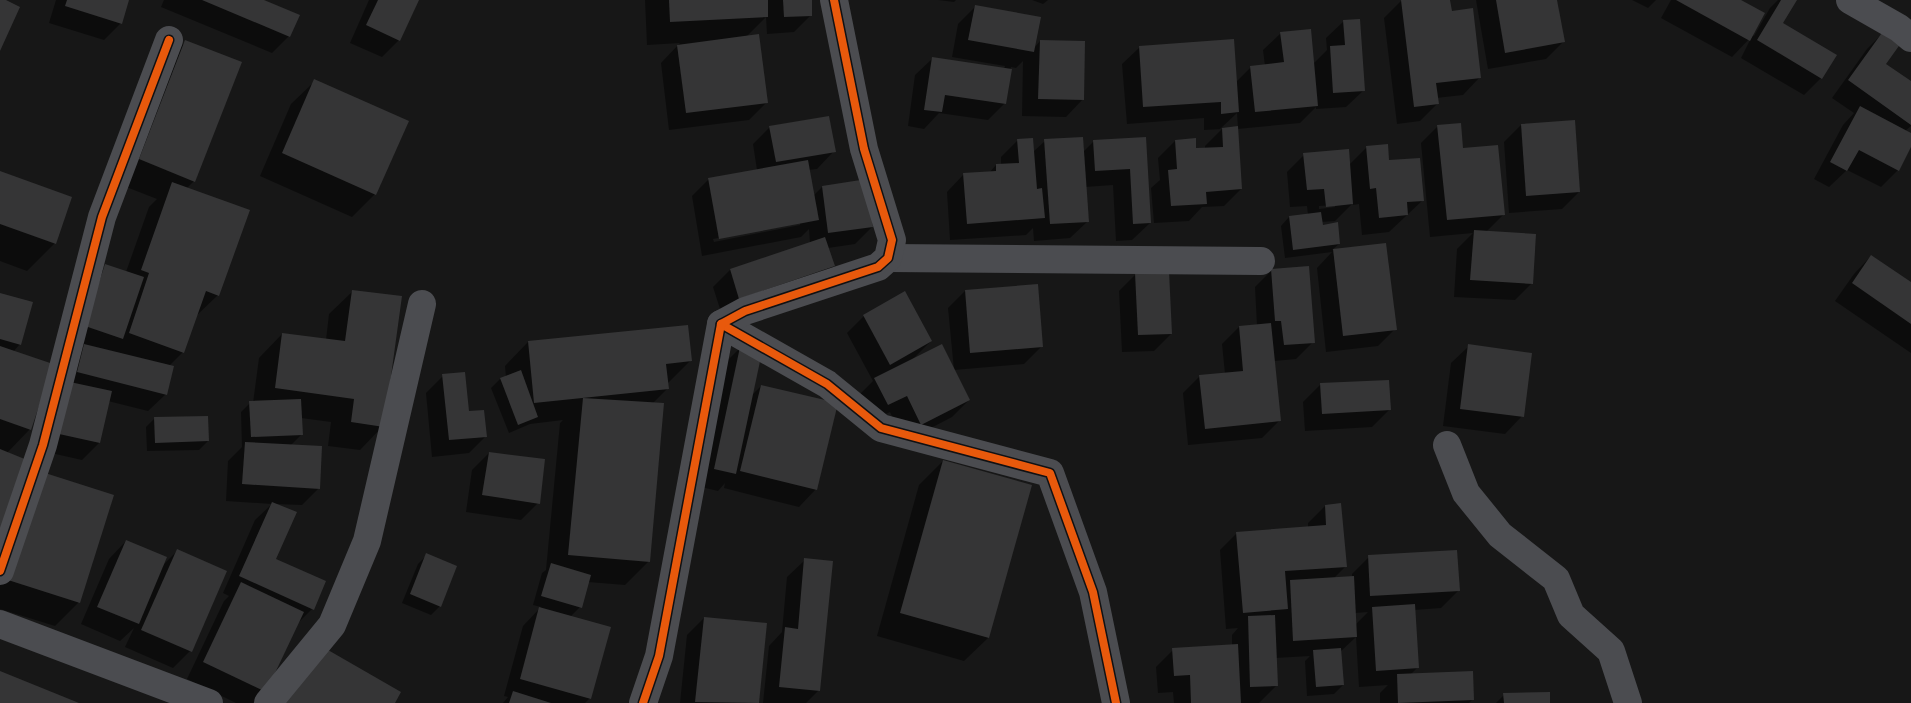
<svg xmlns="http://www.w3.org/2000/svg" width="1911" height="703" font-family="'PT Sans Narrow',sans-serif">
<style>
.shadow{fill:#0007;fill-rule:evenodd}
.building{fill:#353536}
.lines{fill:none;stroke-linecap:round;stroke-linejoin:round}
.minor{stroke:#4b4c50;stroke-width:28}
.cycleway-casing{stroke:#111113;stroke-width:11}
.cycleway{stroke:#e8590c;stroke-width:8}
</style>
<rect width="100%" height="100%" fill="#171717"/>
<!-- shadow -->
<g class="shadow">
<path d="M56,0H128L121,23L104,40L49,23Z"/>
<path d="M164,0H260L289,36L272,53L161,7Z"/>
<path d="M369,0H418L399,40L382,57L350,43Z"/>
<path d="M645,0H810L811,15L794,32L767,34L766,17L746,37L766,103L749,120L669,130L661,63L680,43L647,45Z"/>
<path d="M938,0H956L954,2Z"/>
<path d="M1032,0H1048L1043,4Z"/>
<path d="M1408,0H1449L1451,12L1480,77L1463,95L1436,98L1437,104L1420,121L1397,124L1384,18L1401,1Z"/>
<path d="M1476,0H1556L1563,42L1546,59L1488,69Z"/>
<path d="M1632,0H1656L1648,8Z"/>
<path d="M1671,0H1738L1752,35L1754,36L1770,8L1778,0H1795L1781,23L1821,78L1804,95L1741,58L1752,36L1732,57L1661,18Z"/>
<path d="M975,7L1034,48L1040,41L1083,99L1066,117L1022,116L1023,61L1016,68L1011,67L1005,103L988,120L939,113L924,129L908,126L915,75L933,58L1004,69L1005,66L952,57L958,24Z"/>
<path d="M1344,21L1364,90L1346,107L1316,109V107L1300,123L1237,129L1241,189L1224,206L1202,207L1189,221L1154,223L1151,188L1160,180L1158,158L1175,141L1195,150L1205,149V146L1222,129L1204,130V118L1127,124L1122,64L1140,47L1236,82L1251,67L1265,66L1263,50L1281,33L1313,64L1327,50L1326,38ZM1237,113L1238,128L1220,129Z"/>
<path d="M1884,32L1885,64L1911,83V126L1905,131L1911,134V144L1898,170L1881,187L1847,170L1829,187L1814,179L1843,125L1854,113L1832,98L1867,49Z"/>
<path d="M186,41L194,181L187,188L218,295L195,317L183,352L169,366L166,394L148,411L108,401L99,443L82,460L42,451L88,283L106,266L126,272L149,207L157,199L116,183L162,65Z"/>
<path d="M315,81L375,194L352,217L260,176L291,104Z"/>
<path d="M1521,125L1579,192L1562,209L1509,213L1504,142Z"/>
<path d="M1438,126L1462,150L1504,214L1486,232L1532,283L1515,300L1454,297L1457,249L1473,233L1430,237L1421,143Z"/>
<path d="M770,127L834,151L817,169L808,170L813,196L822,187L872,227L855,244L828,248L834,266L817,283L722,315L713,287L730,270L810,243L809,229L801,237L702,256L692,196L709,179L757,170L753,144ZM800,223V225L714,242L713,239Z"/>
<path d="M1145,139L1150,223L1132,240L1116,241L1113,185L1085,187L1088,221L1070,238L1034,241L1033,228L1026,235L950,240L947,192L964,174L989,173L996,165H1001V157L1018,140L1033,152L1045,141L1083,152L1093,142Z"/>
<path d="M1367,147L1388,162L1423,200L1389,232L1362,235L1359,204L1353,205V203L1335,221L1321,222L1322,226L1339,244L1332,250L1385,245L1395,329L1378,346L1326,352L1317,268L1332,252L1285,258L1281,226L1289,217L1308,215L1307,206L1290,207L1287,172L1304,155L1349,165ZM1335,205V207L1319,209V206Z"/>
<path d="M0,172L55,243L27,271L0,261Z"/>
<path d="M1871,256L1911,284V353L1835,301L1854,274Z"/>
<path d="M1272,270L1313,342L1296,359L1274,361L1279,421L1262,438L1188,445L1183,393L1200,376L1225,374L1222,344L1239,327L1257,326L1255,287Z"/>
<path d="M1136,274L1171,334L1154,351L1122,352L1119,291Z"/>
<path d="M353,291L383,426L360,450L328,446L331,422L301,418V435L290,446L319,488L302,505L275,504L274,559L312,609L297,624L265,691L253,703H236L187,679L224,601L229,596L223,593L255,520L272,504L226,501L228,461L242,447L241,412L250,403H253L259,358L282,334L326,340L329,314Z"/>
<path d="M965,291L1041,347L1024,364L954,370L969,400L952,417L904,442L890,412L870,421L858,396L873,381L847,333L864,316L931,341L912,360L954,370L948,308Z"/>
<path d="M0,294L20,344L13,352L30,429L7,453L0,538Z"/>
<path d="M528,342L691,360L667,384L668,388L653,403L648,562L625,585L588,582L580,607L570,617L590,698L585,703H503L508,697L504,696L523,626L541,607L533,605L542,573L546,570L560,423L563,420L530,424L509,433L491,388L500,379L506,377L505,366Z"/>
<path d="M1469,346L1522,416L1505,434L1443,426L1451,363Z"/>
<path d="M740,348L751,396L761,386L816,489L799,507L724,488L725,483L718,491L697,486L723,365Z"/>
<path d="M443,376L468,413L486,436L469,453L432,457L426,393Z"/>
<path d="M1388,381L1389,410L1372,427L1305,431L1303,402L1320,385Z"/>
<path d="M155,418L208,441L199,450L147,451L146,427Z"/>
<path d="M489,453L538,503L521,520L466,512L472,470Z"/>
<path d="M943,461L988,638L964,661L877,636L919,485Z"/>
<path d="M112,496L78,603L55,626L0,609V556Z"/>
<path d="M1325,506L1345,567L1334,578L1352,577V574L1369,557L1458,591L1441,608L1414,610L1418,667L1410,675L1473,699L1469,703H1380V693L1388,685L1359,687L1356,637L1340,652L1343,685L1334,694L1307,696L1305,661L1310,656L1275,658L1276,686L1259,703H1174L1173,692L1158,693L1156,667L1173,650L1232,646V635L1238,628L1226,629L1220,550L1237,533L1308,527V523ZM1368,612L1355,625V613Z"/>
<path d="M126,541L163,565L177,551L190,651L173,668L125,647L134,628L120,641L81,624L109,559Z"/>
<path d="M427,555L440,606L431,615L402,603L418,564Z"/>
<path d="M805,560L819,690L806,703H763L769,646L782,632L787,577Z"/>
<path d="M704,618L765,624L758,703H680L687,635Z"/>
<path d="M1504,695L1549,703H1496Z"/>
</g>
<!-- building -->
<g class="building">
<path d="M0,0H6L20,7L0,51Z"/>
<path d="M67,0H129L122,24L65,6Z"/>
<path d="M202,0H264L300,15L290,37Z"/>
<path d="M378,0H419L400,41L366,25Z"/>
<path d="M669,0H768V17L670,22Z"/>
<path d="M783,0H812V16L784,17Z"/>
<path d="M1401,0H1450L1452,11L1473,8L1481,78L1436,83L1439,104L1414,107Z"/>
<path d="M1496,0H1557L1565,42L1505,53Z"/>
<path d="M1676,0H1741L1765,13L1750,41Z"/>
<path d="M1781,0H1797L1783,23L1837,55L1822,79L1757,40Z"/>
<path d="M975,5L1041,17L1034,52L968,40Z"/>
<path d="M1360,19L1365,91L1333,93L1330,46L1345,45L1343,20Z"/>
<path d="M1311,29L1318,106L1255,112L1250,66L1284,62L1280,32Z"/>
<path d="M1884,30L1901,43L1886,64L1911,81V125L1848,80Z"/>
<path d="M759,34L768,103L686,113L677,45Z"/>
<path d="M1234,39L1239,112L1221,114V102L1143,107L1139,46Z"/>
<path d="M185,40L242,62L195,182L139,159Z"/>
<path d="M1040,40L1085,41L1084,100L1038,99Z"/>
<path d="M932,57L1012,69L1006,104L945,95L942,112L924,110Z"/>
<path d="M314,79L409,121L376,195L282,153Z"/>
<path d="M1860,106L1911,133V147L1899,171L1859,150L1847,171L1830,162Z"/>
<path d="M829,116L836,152L776,162L769,126Z"/>
<path d="M1575,120L1580,192L1526,196L1521,124Z"/>
<path d="M1461,123L1463,148L1498,145L1505,215L1447,220L1437,125Z"/>
<path d="M1238,126L1242,189L1206,192L1207,204L1171,206L1168,170L1177,169L1175,140L1196,138V148L1223,147L1222,128Z"/>
<path d="M1083,137L1089,222L1050,224L1044,139Z"/>
<path d="M1146,137L1151,223L1133,224L1130,169L1095,171L1093,140Z"/>
<path d="M1033,138L1037,189L1042,188L1045,218L967,224L963,173L996,171V164L1019,163L1017,139Z"/>
<path d="M1388,144L1389,160L1420,158L1424,201L1407,202L1408,215L1379,218L1376,188L1370,189L1366,146Z"/>
<path d="M1349,149L1353,204L1326,207L1324,189L1307,190L1303,153Z"/>
<path d="M808,160L819,220L719,239L708,178Z"/>
<path d="M0,171L72,197L56,244L0,224Z"/>
<path d="M867,179L873,227L828,233L822,186Z"/>
<path d="M172,182L250,210L219,296L206,291L184,353L129,333L149,273L141,270Z"/>
<path d="M1321,212L1323,225L1338,222L1340,244L1293,250L1289,216Z"/>
<path d="M1474,230L1536,234L1533,284L1470,280Z"/>
<path d="M825,237L835,266L739,299L730,269Z"/>
<path d="M1386,243L1397,330L1343,336L1333,249Z"/>
<path d="M1871,255L1911,282V324L1852,283Z"/>
<path d="M105,264L144,277L123,339L85,326Z"/>
<path d="M1309,266L1315,343L1284,345L1281,321H1275L1271,269Z"/>
<path d="M1169,271L1172,334L1138,335L1135,273Z"/>
<path d="M1038,284L1043,347L970,353L965,290Z"/>
<path d="M352,290L402,296L384,427L351,422L354,399L275,388L282,333L345,341Z"/>
<path d="M905,291L932,341L890,365L863,315Z"/>
<path d="M0,293L33,302L21,345L0,339Z"/>
<path d="M1271,323L1281,421L1205,429L1199,375L1243,371L1239,326Z"/>
<path d="M688,325L692,361L666,364L669,389L534,403L528,341Z"/>
<path d="M84,344L174,366L167,395L77,372Z"/>
<path d="M942,344L970,400L921,425L907,396L888,405L874,378Z"/>
<path d="M1468,344L1532,353L1524,417L1460,409Z"/>
<path d="M0,346L53,364L31,430L0,419Z"/>
<path d="M740,347L762,352L736,474L714,469Z"/>
<path d="M521,370L538,417L518,425L500,378Z"/>
<path d="M465,372L469,411L484,410L487,437L449,440L442,374Z"/>
<path d="M1389,380L1391,410L1322,414L1320,383Z"/>
<path d="M70,382L112,391L100,443L59,434Z"/>
<path d="M761,385L838,403L817,490L740,471Z"/>
<path d="M583,398L664,403L650,562L568,555Z"/>
<path d="M301,399L303,435L251,437L249,401Z"/>
<path d="M208,416L209,441L155,443L154,417Z"/>
<path d="M245,442L322,446L320,489L242,484Z"/>
<path d="M0,449L32,462L0,541Z"/>
<path d="M489,452L545,459L540,504L482,495Z"/>
<path d="M943,460L1032,485L989,638L900,613Z"/>
<path d="M42,472L114,495L80,603L8,580Z"/>
<path d="M272,502L297,512L276,559L326,581L314,610L239,576Z"/>
<path d="M1341,503L1347,567L1285,571L1288,609L1243,613L1236,532L1326,525L1325,505Z"/>
<path d="M126,540L167,557L139,624L97,607Z"/>
<path d="M177,549L227,571L192,652L141,630Z"/>
<path d="M1457,550L1460,591L1370,596L1368,555Z"/>
<path d="M426,553L457,566L441,607L410,594Z"/>
<path d="M804,558L833,561L820,691L779,687L785,627L798,629Z"/>
<path d="M551,563L591,575L582,608L541,596Z"/>
<path d="M1354,576L1357,637L1293,641L1290,580Z"/>
<path d="M241,582L304,612L266,692L203,662Z"/>
<path d="M1415,604L1419,668L1376,671L1372,607Z"/>
<path d="M539,607L611,627L591,699L520,679Z"/>
<path d="M1275,615L1278,686L1250,687L1248,616Z"/>
<path d="M704,617L767,623L759,703L695,702Z"/>
<path d="M1238,644L1241,703H1191L1190,675L1174,676L1172,648Z"/>
<path d="M1341,648L1344,685L1316,687L1313,650Z"/>
<path d="M328,650L401,692L395,703H282Z"/>
<path d="M0,671L79,703H0Z"/>
<path d="M1473,671L1474,700L1398,703L1397,674Z"/>
<path d="M513,691L551,703H509Z"/>
<path d="M1550,692V703H1504L1503,693Z"/>
</g>
<g class="lines">
<!-- minor -->
<g class="minor">
<path d="M1850,0L1899,28L1911,38"/>
<path d="M888,258L1261,261"/>
<path d="M721,324L827,384L881,428L1050,473L1093,592L1116,703"/>
<path d="M1447,445L1466,493L1500,535L1556,579L1571,615L1611,651L1628,703"/>
<path d="M0,571L43,445L102,217L169,40"/>
<path d="M0,624L209,703"/>
<path d="M268,703L332,625L367,541L422,304"/>
<path d="M643,703L659,656L721,324L745,311L878,267L888,258L892,240L864,149L834,0"/>
</g>
<defs>
<g id="cycleway">
<path d="M721,324L827,384L881,428L1050,473L1093,592L1116,703"/>
<path d="M0,571L43,445L102,217L169,40"/>
<path d="M643,703L659,656L721,324L745,311L878,267L888,258L892,240L864,149L834,0"/>
</g>
</defs>
<!-- cycleway casing -->
<use href="#cycleway" class="cycleway-casing"/>
<!-- cycleway -->
<use href="#cycleway" class="cycleway"/>
</g>
</svg>
